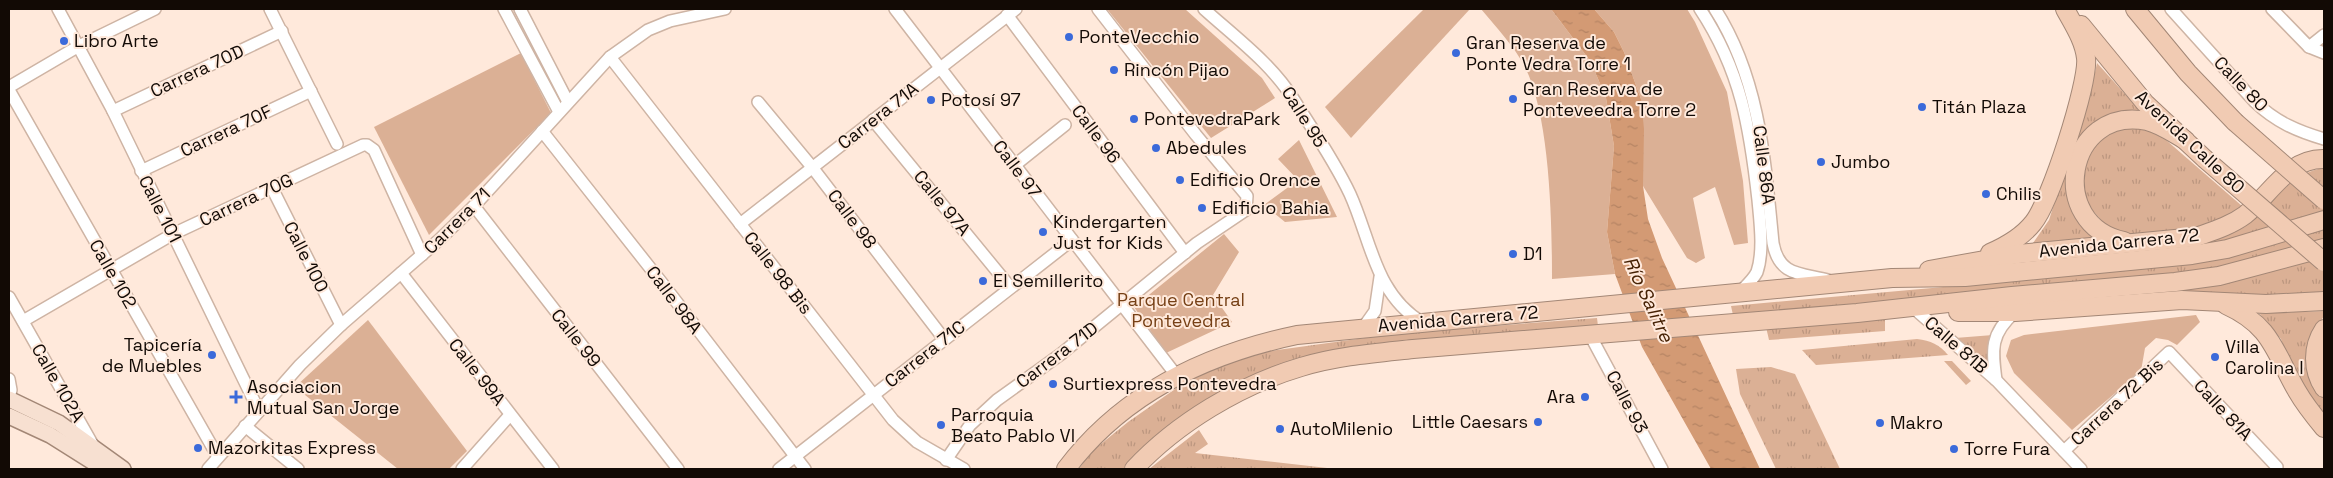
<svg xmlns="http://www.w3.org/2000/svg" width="2333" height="478" font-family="'Space Grotesk',sans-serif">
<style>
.grass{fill:url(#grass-tufts)}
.park{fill:#dbb095}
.water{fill:url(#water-ripples)}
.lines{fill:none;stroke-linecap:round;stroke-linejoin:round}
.minor-casing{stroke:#ceb4a4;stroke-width:14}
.major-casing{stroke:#a38776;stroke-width:18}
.highway-casing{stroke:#a38776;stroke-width:20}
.minor{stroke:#fff;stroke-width:11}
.major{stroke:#f7e0d1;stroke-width:15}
.highway{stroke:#f1cbb3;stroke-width:18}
.highway-bridge-casing{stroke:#a38776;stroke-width:20;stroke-linecap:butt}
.highway-bridge{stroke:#f1cbb3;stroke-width:18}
.poi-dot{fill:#3b6ada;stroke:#ffe9db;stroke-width:2}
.labels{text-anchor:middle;stroke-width:4;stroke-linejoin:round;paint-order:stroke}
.poi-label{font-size:18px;fill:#120a05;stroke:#ffe9db;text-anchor:start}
.street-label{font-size:18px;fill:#120a05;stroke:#ffe9db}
.park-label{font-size:18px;fill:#764016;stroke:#ffe9db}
.water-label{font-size:19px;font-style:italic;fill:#462104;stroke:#ffe9db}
</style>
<defs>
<pattern id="grass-tufts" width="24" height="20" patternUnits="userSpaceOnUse" patternTransform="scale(1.25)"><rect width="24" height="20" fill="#dbb095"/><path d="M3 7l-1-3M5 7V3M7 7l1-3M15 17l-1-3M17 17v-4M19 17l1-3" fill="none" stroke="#bb967f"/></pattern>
<pattern id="water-ripples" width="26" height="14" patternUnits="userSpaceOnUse" patternTransform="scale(1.25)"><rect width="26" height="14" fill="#d39a74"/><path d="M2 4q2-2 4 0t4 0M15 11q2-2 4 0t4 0" fill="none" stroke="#b48363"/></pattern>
</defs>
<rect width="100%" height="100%" fill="#ffe9db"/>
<!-- grass -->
<g class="grass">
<path d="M2097,63L2143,114L2121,113L2108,117L2078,139L2072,158L2102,240L2031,246L2049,220L2091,91Z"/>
<path d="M2134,124L2158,133L2242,206L2210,227L2145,237L2112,232L2082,199L2081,164L2102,132Z"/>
<path d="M2324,168V212L2218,245L1962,269L2228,234C2267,220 2282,174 2324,168Z"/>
<path d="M2324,227V240L2209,270L2037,289L1733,315L1731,306L1977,284Z"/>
<path d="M2324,257V294L2046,303L2248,277Z"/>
<path d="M2324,311V316L2314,332L2319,393L2324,399V421L2290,366L2281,339L2259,313Z"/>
<path d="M1597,318L1598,326L1396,343L1233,387L1196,406L1154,438L1123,469H1079L1091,452L1128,422L1178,387L1219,366L1270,351L1401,333Z"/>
<path d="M1885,319V331L1769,340L1766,327Z"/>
<path d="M1993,335L1991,371L1955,338Z"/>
<path d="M1917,339C1931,341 1939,344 1948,355L1816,365L1802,350Z"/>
<path d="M1944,361H1952L1971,381L1966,385Z"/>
<path d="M1771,367L1795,374L1840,469H1776L1740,394L1736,369Z"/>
<path d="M1199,430L1208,444L1195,453L1336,469H1149Z"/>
</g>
<!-- park -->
<g class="park">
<path d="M1107,9H1185L1262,78L1275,98L1211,138Z"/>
<path d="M1424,9H1470L1351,138L1325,107Z"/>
<path d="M1481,9H1551L1591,62L1606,98L1614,146L1607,232L1615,274L1552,279C1552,221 1550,117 1525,67C1514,46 1496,27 1481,9Z"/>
<path d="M1594,9H1687L1695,22L1727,92L1743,181L1748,243L1734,245L1715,187L1693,198L1705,258L1696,263L1687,258L1643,186L1641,99L1624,52L1614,32Z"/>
<path d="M521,53L551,113L429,235L374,127Z"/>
<path d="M1299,140L1337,217L1285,222L1264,205L1298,180L1278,159Z"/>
<path d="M1224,234L1239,252L1213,295L1232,322L1166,353L1134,307Z"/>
<path d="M2196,315L2200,322L2177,345L2168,340L2156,338L2145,348L2141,371L2072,430L2014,373L2006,356L2011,340L2024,335Z"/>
<path d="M368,320L467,451L449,469H398L295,387Z"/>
</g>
<!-- water -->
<path class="water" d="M1551,9H1594L1614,32L1624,52L1641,99L1644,129L1643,186L1648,219L1662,258L1760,469H1711L1642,347L1615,274L1607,232L1614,146L1606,98L1591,62Z"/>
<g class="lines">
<defs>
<g id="minor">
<path d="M58,9L113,111L259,411"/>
<path d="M270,9L337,144"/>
<path d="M504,9L559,112"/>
<path d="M520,9L568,102"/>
<path d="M895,9L1176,375"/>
<path d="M1204,9C1235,37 1272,64 1294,100C1313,130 1335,162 1350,194C1371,240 1375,295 1423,323"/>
<path d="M1700,9C1741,71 1750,128 1758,200C1760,222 1764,251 1757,272C1753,280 1746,286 1740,292"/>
<path d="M1715,9C1760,79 1765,162 1773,243C1779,276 1800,273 1828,280"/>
<path d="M2171,9L2255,102C2276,122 2297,131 2324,139"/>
<path d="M2272,9L2309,47L2324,53"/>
<path d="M1007,15L1185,253"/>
<path d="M2309,47L2324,35"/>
<path d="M610,57L893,420L917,442L964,469"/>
<path d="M9,87L79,46L155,9"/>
<path d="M9,90L218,457"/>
<path d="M758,102L812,167L944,339"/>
<path d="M113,111L282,31"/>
<path d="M873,120L1010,287"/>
<path d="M542,131L662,283L805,469"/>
<path d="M1015,165L1065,125"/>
<path d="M141,171L311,91"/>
<path d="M272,188L341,325"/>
<path d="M474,206L678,469"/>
<path d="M740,224L1016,9"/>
<path d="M401,273L553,469"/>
<path d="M9,297L94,447"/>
<path d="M1917,311L1996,380L2081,469"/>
<path d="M23,321L173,234L363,145H367L374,150L422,255"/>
<path d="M1363,328L1375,311L1380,277"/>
<path d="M1590,335L1662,469"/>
<path d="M9,379L11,390L9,397"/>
<path d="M1996,380C1992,349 1990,334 2015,312"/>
<path d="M245,426L298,469"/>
<path d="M2064,451L2169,352L2277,467"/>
<path d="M946,460L970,425L997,400L1061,354L1197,243L1246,210L1247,196L1196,135L1098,9"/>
<path d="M208,469L300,365L341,325L439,240L474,206L610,57L648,30L670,21L725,9"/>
<path d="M462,469L510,415"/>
<path d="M779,469L1072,240"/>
</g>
<g id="major">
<path d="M9,399L59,423L123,469"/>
<path d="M9,416L50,435L104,469"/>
</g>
<g id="highway">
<path d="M2135,9L2188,73L2235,122"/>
<path d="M2081,25L2145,103L2205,159"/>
<path d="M2124,241C2046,225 2066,105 2147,121C2160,124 2173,133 2185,140"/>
<path d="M1990,253C2006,246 2022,237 2033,223C2050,203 2089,82 2086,58C2084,40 2073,24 2065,9"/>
<path d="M1929,270L2018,254L2196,237C2213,231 2230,226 2245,215C2270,195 2288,158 2324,159"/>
<path d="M2226,305C2272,326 2274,351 2297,391C2305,405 2314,416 2324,428"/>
<path d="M1958,312H2015L2182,300L2266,304L2324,301"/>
<path d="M2324,329C2312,347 2312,370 2324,388"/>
<path d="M1066,469C1123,393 1206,354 1297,335L1892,278L1965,277L2192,255L2227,249L2324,220"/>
<path d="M1134,469C1177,423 1240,385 1301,367C1337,356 1376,353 1413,349L1857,313L2012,296L2175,282L2219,276L2324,248"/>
</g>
</defs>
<!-- minor casing -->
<use href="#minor" class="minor-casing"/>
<!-- major casing -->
<use href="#major" class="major-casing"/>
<!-- highway casing -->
<use href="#highway" class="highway-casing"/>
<!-- minor -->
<use href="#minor" class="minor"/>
<!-- major -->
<use href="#major" class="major"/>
<!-- highway -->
<use href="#highway" class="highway"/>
<defs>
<g id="highway-bridge">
<path d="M2235,122L2324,200"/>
<path d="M2205,159L2324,262"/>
</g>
</defs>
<!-- highway-bridge casing -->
<use href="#highway-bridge" class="highway-bridge-casing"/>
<!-- highway-bridge -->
<use href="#highway-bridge" class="highway-bridge"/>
</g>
<!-- markers -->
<g class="poi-dot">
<circle cx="1069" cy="37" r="5"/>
<circle cx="64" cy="41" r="5"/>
<circle cx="1456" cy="53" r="5"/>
<circle cx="1114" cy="70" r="5"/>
<circle cx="1513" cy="99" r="5"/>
<circle cx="931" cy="100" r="5"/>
<circle cx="1922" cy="107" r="5"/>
<circle cx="1134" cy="119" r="5"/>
<circle cx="1156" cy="148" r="5"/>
<circle cx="1821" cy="162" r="5"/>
<circle cx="1180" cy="180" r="5"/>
<circle cx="1986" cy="194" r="5"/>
<circle cx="1202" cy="208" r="5"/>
<circle cx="1043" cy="232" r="5"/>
<circle cx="1513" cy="254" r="5"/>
<circle cx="983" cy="281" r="5"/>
<circle cx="212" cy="355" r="5"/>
<circle cx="2215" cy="357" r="5"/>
<circle cx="1053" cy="384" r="5"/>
<path d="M233.5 389.5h5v5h5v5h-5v5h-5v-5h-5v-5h5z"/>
<circle cx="1585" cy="397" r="5"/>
<circle cx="1538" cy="422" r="5"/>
<circle cx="1880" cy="423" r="5"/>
<circle cx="941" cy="425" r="5"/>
<circle cx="1280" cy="429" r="5"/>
<circle cx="198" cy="448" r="5"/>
<circle cx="1954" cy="449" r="5"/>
</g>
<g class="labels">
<!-- poi labels -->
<g class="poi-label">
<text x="1079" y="43">PonteVecchio</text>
<text x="74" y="47">Libro Arte</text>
<text x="1466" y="49">Gran Reserva de<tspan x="1466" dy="21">Ponte Vedra Torre 1</tspan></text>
<text x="1124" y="76">Rincón Pijao</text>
<text x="1523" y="95">Gran Reserva de<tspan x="1523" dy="21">Ponteveedra Torre 2</tspan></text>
<text x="941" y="106">Potosí 97</text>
<text x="1932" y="113">Titán Plaza</text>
<text x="1144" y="125">PontevedraPark</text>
<text x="1166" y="154">Abedules</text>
<text x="1831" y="168">Jumbo</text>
<text x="1190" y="186">Edificio Orence</text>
<text x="1996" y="200">Chilis</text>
<text x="1212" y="214">Edificio Bahia</text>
<text x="1053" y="228">Kindergarten<tspan x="1053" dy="21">Just for Kids</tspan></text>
<text x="1523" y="260">D1</text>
<text x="993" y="287">El Semillerito</text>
<text x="202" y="351" text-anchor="end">Tapicería<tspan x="202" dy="21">de Muebles</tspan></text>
<text x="2225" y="353">Villa<tspan x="2225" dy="21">Carolina I</tspan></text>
<text x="1063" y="390">Surtiexpress Pontevedra</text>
<text x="247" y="393">Asociacion<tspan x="247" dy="21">Mutual San Jorge</tspan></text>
<text x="1575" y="403" text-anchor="end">Ara</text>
<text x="951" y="421">Parroquia<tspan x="951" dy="21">Beato Pablo VI</tspan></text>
<text x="1528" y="428" text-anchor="end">Little Caesars</text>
<text x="1890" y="429">Makro</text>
<text x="1290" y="435">AutoMilenio</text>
<text x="208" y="454">Mazorkitas Express</text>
<text x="1964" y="455">Torre Fura</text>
</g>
<!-- street labels -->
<g class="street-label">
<text transform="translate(197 71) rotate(-25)" y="6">Carrera 70D</text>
<text transform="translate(2241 84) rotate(46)" y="6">Calle 80</text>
<text transform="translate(878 116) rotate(-38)" y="6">Carrera 71A</text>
<text transform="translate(1304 117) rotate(58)" y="6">Calle 95</text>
<text transform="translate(226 131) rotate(-25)" y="6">Carrera 70F</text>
<text transform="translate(1096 134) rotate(53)" y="6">Calle 96</text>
<text transform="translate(2190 142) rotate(43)" y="6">Avenida Calle 80</text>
<text transform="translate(1764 165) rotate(83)" y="6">Calle 86A</text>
<text transform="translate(1017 169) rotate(53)" y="6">Calle 97</text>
<text transform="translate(246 200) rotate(-25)" y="6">Carrera 70G</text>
<text transform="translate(942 203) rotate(51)" y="6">Calle 97A</text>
<text transform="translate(160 209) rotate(63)" y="6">Calle 101</text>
<text transform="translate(852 219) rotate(53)" y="6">Calle 98</text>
<text transform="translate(457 221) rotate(-45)" y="6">Carrera 71</text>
<text transform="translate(2119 243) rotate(-6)" y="6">Avenida Carrera 72</text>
<text transform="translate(306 257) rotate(63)" y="6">Calle 100</text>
<text transform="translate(778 273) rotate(52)" y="6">Calle 98 Bis</text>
<text transform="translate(113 274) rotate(60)" y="6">Calle 102</text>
<text transform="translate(674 300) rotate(53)" y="6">Calle 98A</text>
<text transform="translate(1458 319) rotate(-5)" y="6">Avenida Carrera 72</text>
<text transform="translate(576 338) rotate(52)" y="6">Calle 99</text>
<text transform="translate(1956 345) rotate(41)" y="6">Calle 81B</text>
<text transform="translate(925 354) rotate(-38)" y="6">Carrera 71C</text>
<text transform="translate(1057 355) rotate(-37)" y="6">Carrera 71D</text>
<text transform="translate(477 372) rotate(52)" y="6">Calle 99A</text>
<text transform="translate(58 383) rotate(60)" y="6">Calle 102A</text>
<text transform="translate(1627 402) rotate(62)" y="6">Calle 93</text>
<text transform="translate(2117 402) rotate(-43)" y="6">Carrera 72 Bis</text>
<text transform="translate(2223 410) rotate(47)" y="6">Calle 81A</text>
</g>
<!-- park labels -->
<g class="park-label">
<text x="1181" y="306">Parque Central<tspan x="1181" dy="21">Pontevedra</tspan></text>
</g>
<!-- water labels -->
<g class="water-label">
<text transform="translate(1649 299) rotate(65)" y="7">Río Salitre</text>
</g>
</g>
<!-- border -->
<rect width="2333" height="478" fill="none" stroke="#120a05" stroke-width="20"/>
</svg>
